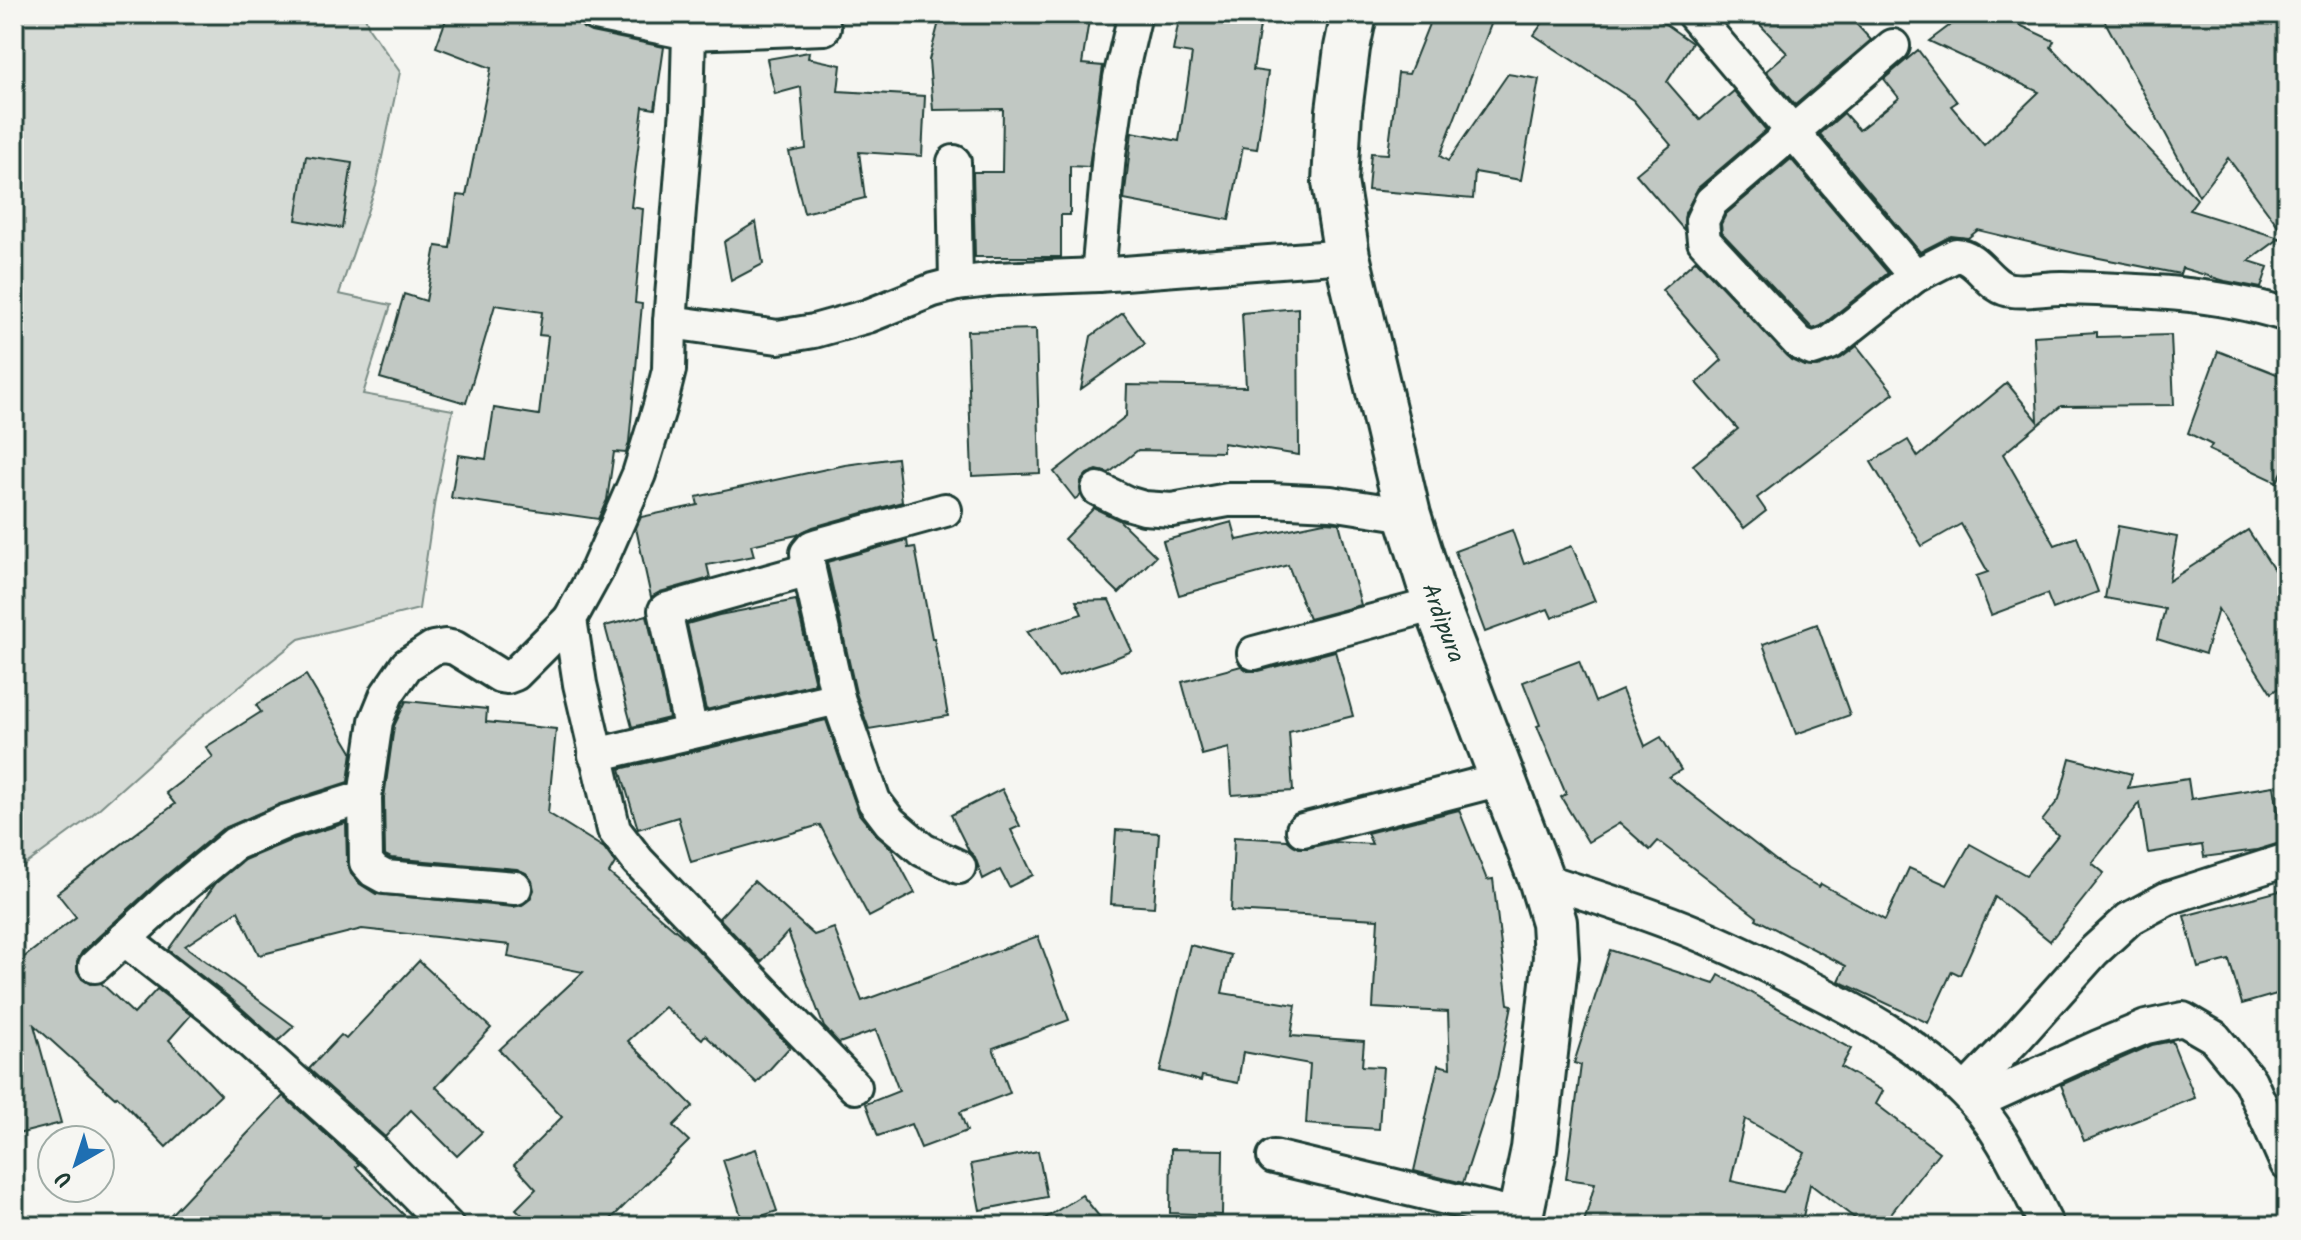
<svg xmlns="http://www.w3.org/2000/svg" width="2301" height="1240" font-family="Kalam,sans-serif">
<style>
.green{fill:#d6dbd6;stroke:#7a8c85;stroke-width:2}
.building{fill:#c1c8c3;stroke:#1f3d34;stroke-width:2;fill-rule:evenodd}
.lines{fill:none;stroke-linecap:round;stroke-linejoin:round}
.street-casing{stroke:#1f3d34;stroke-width:38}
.secondary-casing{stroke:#1f3d34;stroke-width:50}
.street{stroke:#f6f6f2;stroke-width:32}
.secondary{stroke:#f6f6f2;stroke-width:44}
.labels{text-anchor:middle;stroke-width:7;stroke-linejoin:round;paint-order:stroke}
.street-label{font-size:24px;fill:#1f3d34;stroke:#f6f6f2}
</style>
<rect width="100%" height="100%" fill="#f6f6f2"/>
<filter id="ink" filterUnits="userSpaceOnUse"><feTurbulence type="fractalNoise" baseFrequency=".0125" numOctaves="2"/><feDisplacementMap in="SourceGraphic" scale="16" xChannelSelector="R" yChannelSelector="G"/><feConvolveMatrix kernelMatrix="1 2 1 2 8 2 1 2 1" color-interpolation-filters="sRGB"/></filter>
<g filter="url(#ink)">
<!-- green -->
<path class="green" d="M14,14H364L369,28L400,72L376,186L339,294L391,305L363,394L453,410L435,499L419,609L299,639L207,712L85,821L14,873Z"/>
<!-- building -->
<g class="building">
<path d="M448,14H578V21L583,28L591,32L664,47L655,109L643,107L631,207L643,209L635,303L642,304L629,442L626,453L614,452L607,500L598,519L451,498L458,455L486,459L494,408L539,415L548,336L539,335L542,312L495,305L466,403L380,378L404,294L426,301L436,246L450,248L457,195L466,196L487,90L491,68L436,47Z"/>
<path d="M941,14H1090L1082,64L1103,66L1089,167L1070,166V215H1061V257H975L973,172H1002L1003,109L933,110L929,60Z"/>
<path d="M1180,14H1224L1261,20L1253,70L1268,72L1257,149L1243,147L1229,220L1124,200L1132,132L1179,141L1192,54L1173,51Z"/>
<path d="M1433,14H1495L1440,156L1448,161L1508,74L1539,79L1521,180L1475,172L1473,199L1368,190L1371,153L1388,154L1398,73L1409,74Z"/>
<path d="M1549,14H1651L1692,43L1667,82L1700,120L1734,91L1766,130L1698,188L1685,213L1684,230L1636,174L1671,145L1633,100L1534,35Z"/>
<path d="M1750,14H1847L1871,40L1795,105L1766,71L1787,53Z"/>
<path d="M1965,14H1996L2054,41L2051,47L2197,199L2189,210L2280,238L2249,261L2268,267L2261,288L2225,281L2182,268L2180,274L2079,254L1978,230L1968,238L1951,236L1920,252L1820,134L1844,113L1859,130L1899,98L1884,79L1918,50L1957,102L1951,106L1984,145L2039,92L1929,41Z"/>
<path d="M2101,14H2287V238L2228,158L2199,196Z"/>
<path d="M809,52L808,58L841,65L838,91L925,96L922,156L859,152L865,198L804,213L789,152L806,149L801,87L775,94L767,59Z"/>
<path d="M306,156L352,163L342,228L296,220Z"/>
<path d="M1791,159L1888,273L1821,326L1813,329L1722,233L1721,224L1726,214Z"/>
<path d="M756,222L763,264L731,281L724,242Z"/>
<path d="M1696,260L1791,360L1804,366L1818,367L1841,358L1857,346L1894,393L1757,498L1766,511L1744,528L1693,465L1738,429L1697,383L1722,360L1662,290Z"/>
<path d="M1298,308L1299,455L1223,443V452L1138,450L1109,473L1097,470L1087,474L1081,481V495L1075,499L1054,472L1126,416L1127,385L1246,387L1242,313Z"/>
<path d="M1123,313L1145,344L1081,389L1091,336Z"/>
<path d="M1036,329L1040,473L972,476L967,331Z"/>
<path d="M2097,332V337L2171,335L2174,405L2061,406L2003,454L2055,545L2077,537L2098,592L2053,609L2047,594L1991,615L1976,576L1988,572L1961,524L1922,546L1871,462L1908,440L1918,457L2007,383L2038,421L2034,336Z"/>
<path d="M2218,351L2287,378V462L2277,482L2209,450L2212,445L2188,433Z"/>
<path d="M897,458L902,502L813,527L797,535L751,545L754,556L707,565L710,578L660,592L651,597L636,528L641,517L698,505L696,497L845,465Z"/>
<path d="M1094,508L1119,520L1156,556L1119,593L1064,539Z"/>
<path d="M1232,522L1237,540L1324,522L1339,523L1361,605L1309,619L1288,565L1179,595L1163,541Z"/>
<path d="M2118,526L2177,537L2169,581L2248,530L2287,590V682L2271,693L2218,609L2205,654L2157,639L2165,609L2105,598Z"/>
<path d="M1512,530L1524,564L1572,546L1595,601L1552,618L1548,609L1485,632L1455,551Z"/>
<path d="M907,540L908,548L915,547L932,638H934L948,716L869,729L856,693L827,562Z"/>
<path d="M796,600L815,684L706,710L687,624L719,615Z"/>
<path d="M1109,600L1132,651L1108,661L1058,677L1027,631L1082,614L1076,601Z"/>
<path d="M647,615L669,718L632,727L605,626Z"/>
<path d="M1817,624L1850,715L1796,734L1763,644Z"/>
<path d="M1335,651L1353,716L1289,732L1293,791L1232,795L1229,748L1202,755L1182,682L1241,666L1248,671H1259Z"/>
<path d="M1579,661L1595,702L1622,690L1645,746L1661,737L1681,770L1669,777L1787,869L1819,887L1821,884L1885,920L1909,868L1947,885L1970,844L2026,875L2058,835L2042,821L2059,799L2070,758L2132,774L2128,788L2188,779L2191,799L2274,786L2283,842L2257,850L2204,857L2202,845L2148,853L2140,803L2092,863L2104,873L2050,941L1995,897L1960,975L1952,971L1928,1023L1839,981L1846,966L1756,919L1757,917L1658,841L1650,850L1620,823L1588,842L1561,797L1566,794L1537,726L1540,725L1523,682Z"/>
<path d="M306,675L352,752L348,782L280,804L222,829L158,882L82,952L77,961V971L82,979L90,984L101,983L134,1014L157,989L191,1015L169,1040L221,1095L166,1147L117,1096L115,1098L34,1025L61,1123L14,1135V965L76,917L57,893L175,804L166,793L213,757L206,747L261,712L256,705Z"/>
<path d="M406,701L487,709L486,722L556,729L548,813L604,848L615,863L609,873L694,946L790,1047L757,1083L705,1035L702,1039L665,1007L628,1041L693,1106L673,1126L689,1141L604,1226H574L563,1215L552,1226H534L516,1209L536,1189L514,1165L562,1117L499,1050L583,972L508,957L510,945L362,929L259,955L238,911L185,946L294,1026L278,1041L229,997L168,950L216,883L244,860L294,839L346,823L347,862L351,874L360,884L376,894L513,907L522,905L530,899L534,890L532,881L526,873L517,869L391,858L385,855L384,798L394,726Z"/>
<path d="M826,720L859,814L877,836L891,848L915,893L869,917L820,825L691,862L678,817L638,829L620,769Z"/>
<path d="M1002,789L1020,826L1011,830L1033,875L1009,887L1000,870L983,879L975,857L969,851L951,815Z"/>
<path d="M1459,810L1487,880L1493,879L1508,1004L1512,1005L1497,1079L1463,1183L1414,1171L1438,1065L1450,1068L1448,1012L1373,1008L1378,919L1231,911L1234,837L1287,840L1299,848H1308L1333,842L1372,844L1367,833Z"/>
<path d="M1116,830L1159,833L1154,907L1111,904Z"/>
<path d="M754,881L814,935L834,928L862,1001L1038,936L1069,1020L993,1048L1010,1093L960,1112L967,1131L921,1148L911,1124L878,1136L866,1104L899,1091L876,1030L839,1043L824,1027L788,932L761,962L719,918Z"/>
<path d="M2287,889V991L2242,1004L2229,960L2198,968L2184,916Z"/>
<path d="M1190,945L1231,955L1222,993L1296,1005L1291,1036L1364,1041L1362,1066L1383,1067L1379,1129L1306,1124L1310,1064L1243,1052L1238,1083L1202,1076L1201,1081L1160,1071Z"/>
<path d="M1610,950L1714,984L1719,975L1851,1049L1841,1067L1883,1091L1876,1104L1939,1152L1881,1226H1865L1810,1184L1801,1226H1583L1595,1183L1566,1179L1581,1065L1574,1063ZM1745,1119L1805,1153L1783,1192L1731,1181Z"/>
<path d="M419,961L491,1028L436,1087L482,1132L457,1156L411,1110L385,1137L309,1069L341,1035L346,1039Z"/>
<path d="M2172,1041L2195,1098L2084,1141L2061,1085L2152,1045Z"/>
<path d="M283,1096L359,1164L356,1167L415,1226H160Z"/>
<path d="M756,1149L777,1211L743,1222L723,1160Z"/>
<path d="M1171,1149L1223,1150L1222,1215L1170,1213Z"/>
<path d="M1038,1151L1047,1197L980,1210L971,1164Z"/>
<path d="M1082,1195L1107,1226H1033Z"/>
</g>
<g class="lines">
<defs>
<g id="street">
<path d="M596,14L689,33L824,28"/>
<path d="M1693,14L1915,276"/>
<path d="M1893,46L1711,202L1702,221L1704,241L1799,343L1812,349L1830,343L1915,276L1956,255C1979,256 1989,289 2012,290C2028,292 2045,288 2061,288C2136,290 2215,292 2287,315"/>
<path d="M954,162L956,284"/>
<path d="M1098,275L1109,155L1120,78L1135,14"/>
<path d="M670,322L687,109L689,33L693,14"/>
<path d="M1098,489L1127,503L1144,508L1172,510L1228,500H1270L1331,503L1408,515"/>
<path d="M1254,653L1436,604"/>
<path d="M838,698L809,570L807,553L812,547L818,545L945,510"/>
<path d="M691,732L665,610L809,570"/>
<path d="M595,755L838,698L874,801L890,822L923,850L959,867"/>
<path d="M1303,830L1501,779"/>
<path d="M1541,879C1580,892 1619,904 1657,918C1708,936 1759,961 1807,986C1863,1014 1920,1046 1964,1091C2001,1127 2023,1180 2047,1226"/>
<path d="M515,888L385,877L374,871L366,862L365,797L376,721L387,694L407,665L433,648L445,646L455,648L500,676L507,677L515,674L570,619"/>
<path d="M124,939L216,1011L375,1153L447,1226"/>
<path d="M95,966L171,896L234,844L287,821L365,797"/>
<path d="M855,1087L638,861L614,830L580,684L570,619L597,570L639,474L660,406L669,370L670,322L778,337L814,331L868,316L933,290L956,284L997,279L1098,275L1347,256"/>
<path d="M1965,1091L2017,1037L2093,952L2129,919L2168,898L2287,860"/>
<path d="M1975,1103L2098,1047L2146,1027L2183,1019L2214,1037L2250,1081L2287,1164"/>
<path d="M1274,1157L1521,1216"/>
</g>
<g id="secondary">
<path id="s1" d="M1354,14L1347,48L1339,111L1335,182L1347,256L1408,515L1436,604L1541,879L1554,922L1556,957L1534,1149L1518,1226"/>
</g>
</defs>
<!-- street casing -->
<use href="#street" class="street-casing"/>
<!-- secondary casing -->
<use href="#secondary" class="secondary-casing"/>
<!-- street -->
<use href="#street" class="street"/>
<!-- secondary -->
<use href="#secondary" class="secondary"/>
</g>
</g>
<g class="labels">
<!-- street labels -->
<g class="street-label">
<text dy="8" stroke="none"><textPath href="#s1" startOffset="624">Ardipura</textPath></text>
</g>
</g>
<!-- margin -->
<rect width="2301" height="1240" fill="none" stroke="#f6f6f2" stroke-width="48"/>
<rect x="24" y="24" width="2253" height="1192" fill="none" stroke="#1f3d34" stroke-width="3" filter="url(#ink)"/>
<!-- north arrow -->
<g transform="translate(76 1164) rotate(219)"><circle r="38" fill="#f6f6f2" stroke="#a0aca6" stroke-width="2"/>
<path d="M0-6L14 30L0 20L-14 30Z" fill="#1f6fb2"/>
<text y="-12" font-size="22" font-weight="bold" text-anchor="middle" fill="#1f3d34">U</text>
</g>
</svg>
